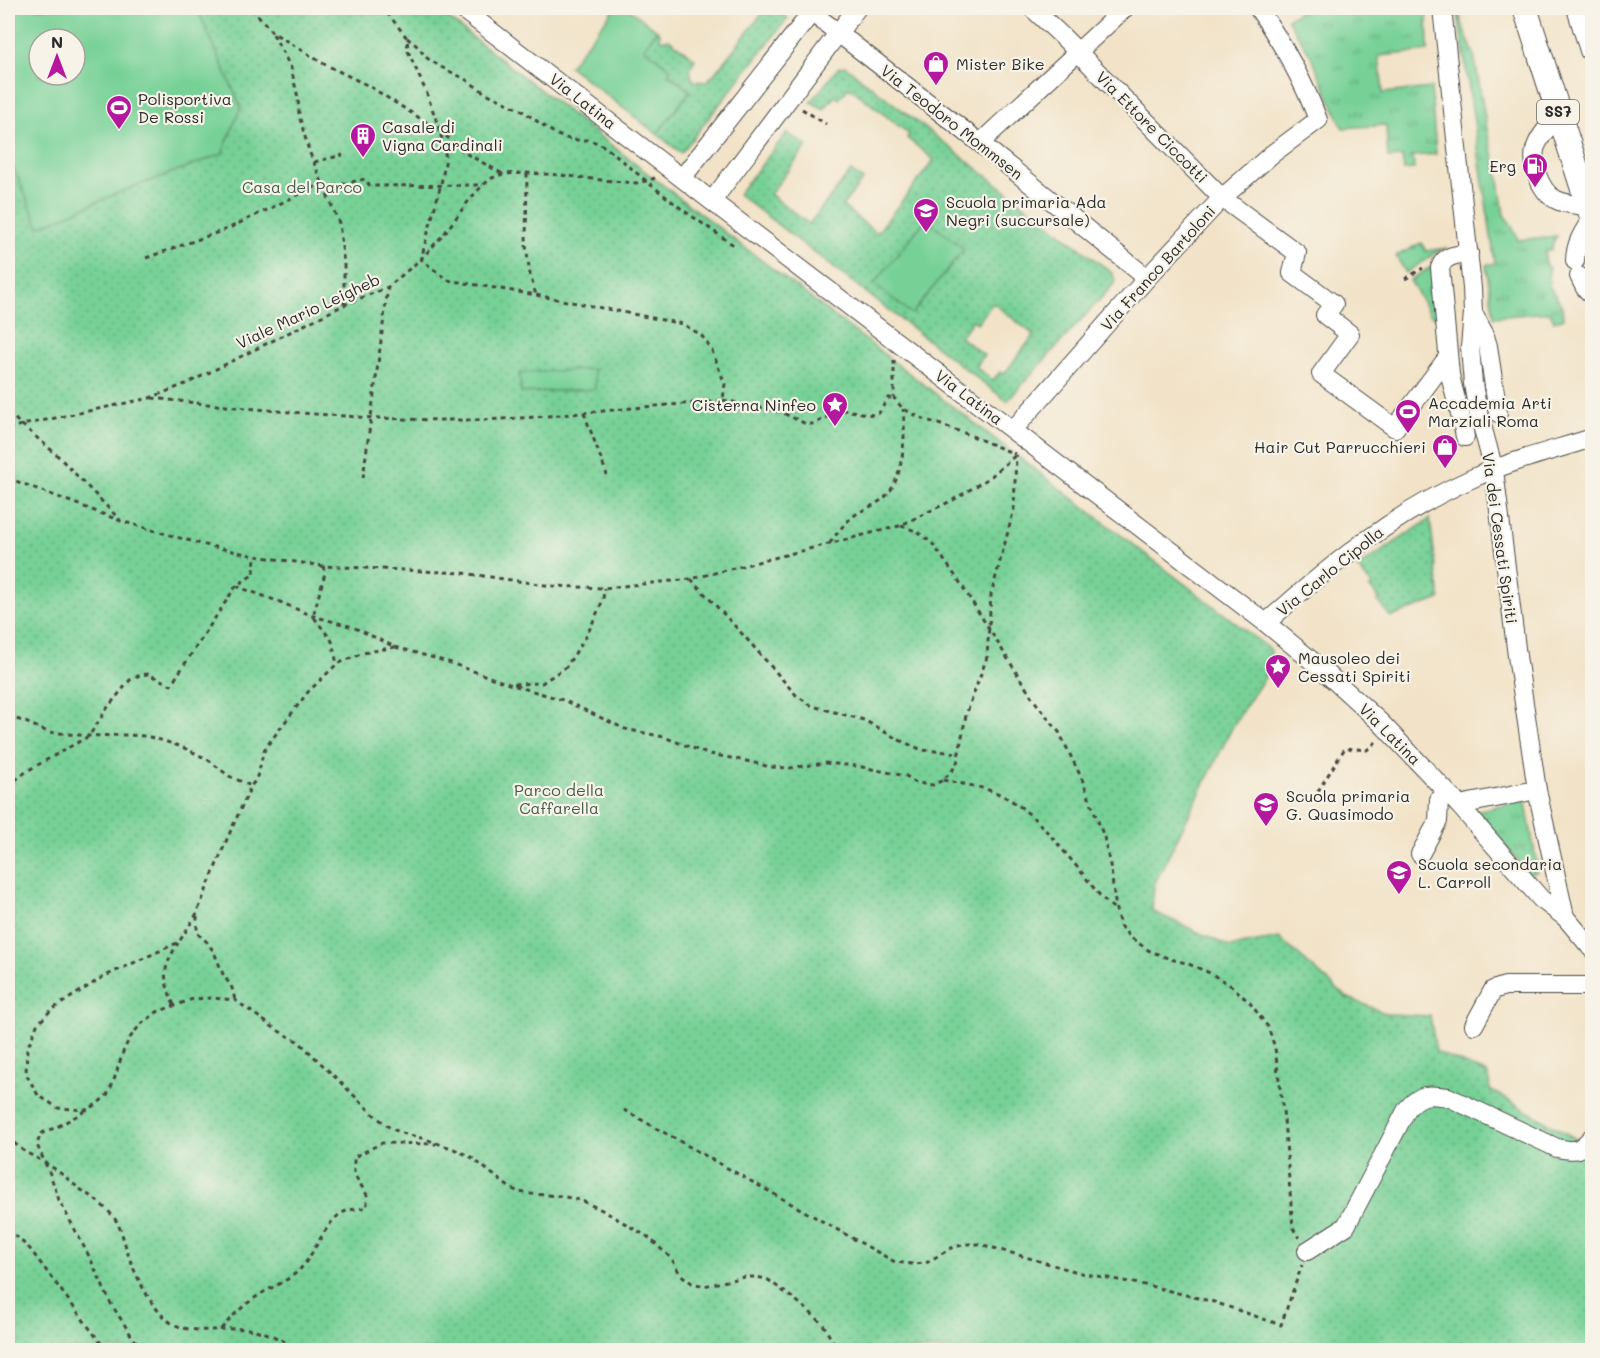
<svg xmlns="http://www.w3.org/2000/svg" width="1600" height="1358" font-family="Mali,sans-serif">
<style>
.grass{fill:url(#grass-tufts);stroke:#517e61;stroke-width:1.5}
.park{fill:url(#park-dots);stroke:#517e61;stroke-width:1.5;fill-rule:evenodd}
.pitch{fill:#77d197;stroke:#517e61;stroke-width:1.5;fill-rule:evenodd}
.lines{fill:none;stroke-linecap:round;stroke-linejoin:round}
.minor-casing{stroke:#494743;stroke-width:20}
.major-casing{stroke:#494743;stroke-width:26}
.path{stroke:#494743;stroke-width:3;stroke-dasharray:4.5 4.5;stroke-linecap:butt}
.minor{stroke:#fff;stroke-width:18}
.major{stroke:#fff;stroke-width:24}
.labels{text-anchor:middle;stroke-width:4.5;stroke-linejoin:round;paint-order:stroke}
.shield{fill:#f7f3e8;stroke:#686764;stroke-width:1.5}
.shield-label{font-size:15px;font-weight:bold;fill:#2b2b2b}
.poi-label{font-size:16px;fill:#2b2b2b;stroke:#f7f3e8;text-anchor:start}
.street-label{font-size:16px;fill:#2b2b2b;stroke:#f7f3e8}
.park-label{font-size:16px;fill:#425d4b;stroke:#f7f3e8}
</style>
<defs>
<pattern id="grass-tufts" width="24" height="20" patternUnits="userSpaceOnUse" patternTransform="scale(1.5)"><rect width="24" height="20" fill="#77d197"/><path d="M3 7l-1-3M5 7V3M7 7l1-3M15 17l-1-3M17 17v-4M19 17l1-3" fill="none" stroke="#62aa7b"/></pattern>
<pattern id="park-dots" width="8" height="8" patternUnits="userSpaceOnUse" patternTransform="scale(1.5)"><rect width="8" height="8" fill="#77d197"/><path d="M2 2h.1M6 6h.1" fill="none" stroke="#62aa7b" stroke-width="1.8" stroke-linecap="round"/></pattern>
</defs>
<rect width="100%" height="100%" fill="#f7f3e8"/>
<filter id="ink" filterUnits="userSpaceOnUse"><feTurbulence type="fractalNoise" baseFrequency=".0167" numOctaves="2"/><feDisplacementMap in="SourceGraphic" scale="12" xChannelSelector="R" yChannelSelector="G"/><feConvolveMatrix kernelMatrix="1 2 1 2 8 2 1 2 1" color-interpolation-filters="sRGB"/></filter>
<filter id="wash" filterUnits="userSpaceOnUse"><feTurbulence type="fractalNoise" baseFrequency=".008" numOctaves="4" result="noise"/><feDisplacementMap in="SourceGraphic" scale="24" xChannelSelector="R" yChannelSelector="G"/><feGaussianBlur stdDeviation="1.35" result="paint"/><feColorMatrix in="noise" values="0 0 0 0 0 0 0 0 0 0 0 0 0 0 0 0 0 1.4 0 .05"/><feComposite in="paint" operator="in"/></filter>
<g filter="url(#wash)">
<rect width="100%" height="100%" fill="#f2e3c8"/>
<!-- grass -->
<g class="grass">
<path d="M1305,8H1427L1428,51L1379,56L1383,93L1431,88L1436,154L1413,156L1414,169L1404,170L1402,157L1388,158L1386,125L1343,128L1310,54L1287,19Z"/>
<path d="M1457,8L1466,35L1474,54L1488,135L1498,173L1504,215L1512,226L1518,240L1557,236L1553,242L1552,249L1545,251V264L1549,268V286L1562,306L1563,319L1554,321L1550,312L1494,317L1486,265L1495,263Z"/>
<path d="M1421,243L1426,251L1447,248L1437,252L1406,273L1396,256Z"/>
<path d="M1431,267L1440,319L1430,315L1410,280Z"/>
<path d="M1524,800L1526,804L1537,865L1536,872L1529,874L1476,811Z"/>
</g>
<!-- park -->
<g class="park">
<path d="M8,8H435L651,176L1271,650L1269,671L1234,724L1154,885L1152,911L1230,947L1279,938L1346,997L1387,1014L1430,1016L1436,1052L1488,1074L1490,1090L1592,1148V1350H8ZM39,39H75V75H39Z"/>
<path d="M758,8H774L788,18L681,153L657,134L690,91L668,73L671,70L643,48L657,30L660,33V38L663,40L669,39L695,59C690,67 688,73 694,81L706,82L714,74L762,14Z"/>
<path d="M845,66L1112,273L1115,280L1113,285L1007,401L738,194L787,133L807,146L770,194L809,224L851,171L863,180L842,206L877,233L934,160L907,138L909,134L849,87L839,99L835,96L824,109L811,102L839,67ZM993,303L1034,335L1004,374L1000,372L993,380L976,367L984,355L960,337L973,320L977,323Z"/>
<path d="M1430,519L1440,599L1391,617L1377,601L1380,599L1370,588L1372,585L1357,568Z"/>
</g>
<!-- pitch -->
<g class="pitch">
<path d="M8,8H197L241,107L222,154L120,192L39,227L8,155ZM39,39H75V75H39Z"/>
<path d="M615,8H627L657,30L644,48L671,69L668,74L690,91L657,134L569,66Z"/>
<path d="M926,219L964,249L912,314L874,284Z"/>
<path d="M594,369L595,389L521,393L520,373Z"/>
</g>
</g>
<g filter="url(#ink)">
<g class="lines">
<defs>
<g id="minor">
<path d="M461,8L722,209L1266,623L1323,670L1381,723L1459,805L1541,899L1565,917"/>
<path d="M806,8L980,143L1147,278"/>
<path d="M1032,8L1063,37L1222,198L1297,253L1292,273L1334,304L1325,315L1350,334L1321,374L1395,428L1448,357"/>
<path d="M1442,8L1472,288L1473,313L1470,347L1473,384L1477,407L1494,470L1517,656L1537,790L1565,917L1592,949"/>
<path d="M1559,114C1550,125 1538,137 1535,150C1533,158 1535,166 1537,174C1546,202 1562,204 1589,206"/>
<path d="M980,143L1125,8"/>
<path d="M682,178L812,12"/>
<path d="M712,201L857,8"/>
<path d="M1575,261C1575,244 1583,232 1592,218"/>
<path d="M1579,276L1585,288L1592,295"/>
<path d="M1473,313L1484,333L1488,346L1498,413"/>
<path d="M1013,430L1147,278L1222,198L1272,154L1318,120C1303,79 1282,43 1258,8"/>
<path d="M1465,437C1462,416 1454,396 1450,374L1440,268C1444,255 1457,255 1469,253"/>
<path d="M1266,623C1329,566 1393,514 1471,479C1510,461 1552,451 1592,438"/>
<path d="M1459,805L1537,790"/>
<path d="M1420,854L1438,821L1439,800L1449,795"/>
<path d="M1474,1025L1493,990L1505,986H1592"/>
<path d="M1307,1251L1346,1226L1407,1109C1421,1093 1428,1094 1448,1097L1557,1148C1577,1152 1579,1151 1592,1137"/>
</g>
<g id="major">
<path d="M1525,8L1592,217"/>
<path d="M1579,8L1592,50"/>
</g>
</defs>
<!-- minor casing -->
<use href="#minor" class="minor-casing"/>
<!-- major casing -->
<use href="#major" class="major-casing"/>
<!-- path -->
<g class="path">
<path d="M252,8L272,32L324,64L369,86L440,131L467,154L503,174"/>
<path d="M273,34L291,68L298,98L299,115L309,151L339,223L344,264V305"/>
<path d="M407,38L416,45L427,58L441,67L465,79L484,92L521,110L557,135L572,140H587L599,143L616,155L646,181L683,210L735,246"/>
<path d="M802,109L826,124"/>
<path d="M314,162L343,155"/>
<path d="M527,173L526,245L530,275L536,295"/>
<path d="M325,188L365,179L370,186L483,185"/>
<path d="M146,258L227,229L323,183"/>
<path d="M1405,279L1423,268"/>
<path d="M894,360V398L903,409L924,419L967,434L1015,454"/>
<path d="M152,398C250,409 348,419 446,420C509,421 571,414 633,408C663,405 693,404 723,400L725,384L712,351L702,336L683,324L536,295L447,280L421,259L441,184L446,158L440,131L427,94L408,51L407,38L389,15L381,8"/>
<path d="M723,400L781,412L806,424H814L833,414L845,410L873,415L879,413L888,398H894"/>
<path d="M8,413L56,454L120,520"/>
<path d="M584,413L607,475"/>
<path d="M8,428L150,398L188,383L344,305L388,287L421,259L444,234L470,199L483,185L492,178L503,174L527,173L560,175L601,180L636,183L646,181L655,178"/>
<path d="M8,478L121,521L201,544L255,556L323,566L463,573L552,586L604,588L691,579L899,526L953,500L989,478L1017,454"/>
<path d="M363,478L388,287"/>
<path d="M901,526L916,531L932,543L959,581L1033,699L1059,732L1082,779L1104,837L1111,870L1116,910L1120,926L1130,937L1148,950L1170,959L1186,963L1210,973L1233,987L1250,1003L1268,1027L1275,1048L1284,1119L1293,1228L1299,1238"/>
<path d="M830,543C838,532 845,522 855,515C865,508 879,504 887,495C904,476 906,433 903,409"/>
<path d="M323,566L325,573L313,616L332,641L337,664"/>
<path d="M691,579L746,638L796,695L812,706L864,720L897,739L922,750L960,753"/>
<path d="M236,586L280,602L313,616L353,627L395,647L448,662L509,684L563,700L625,729L664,737L705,753L751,762L770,767L790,768L825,763L857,766L906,776L916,783L933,785L943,780L952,771L957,763L966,715L987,657L991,595L1014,509L1016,455"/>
<path d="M395,647L363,653L337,664L308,692L266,747C259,761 262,773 251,786L227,839L196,915L179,942L103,977L51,1010L37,1025L27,1049L26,1074L38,1095L58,1108L86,1110L97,1104L107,1095L113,1083L123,1052L129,1039L140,1025L157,1012L193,999L213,998L235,1000L277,1030L299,1042L372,1113L390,1128L402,1133L425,1139L454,1149L471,1157L510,1188L519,1192L531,1194L561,1196L580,1200L602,1210L648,1237L672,1259L680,1274L692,1283L704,1286L744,1277H755L767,1279L802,1305L823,1324L830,1337L836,1345L838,1350"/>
<path d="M514,684L542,683L566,667L587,635L603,600L604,588"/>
<path d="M8,717L23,721L48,732L89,736L126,735L146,736L164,741L182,747L207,759L229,776L251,786"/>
<path d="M943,780C961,784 980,786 997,793C1030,807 1055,841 1078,868C1090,882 1100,899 1115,909"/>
<path d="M8,786L27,771L89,736L108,707L130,680L140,675L148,674L171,685L236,586L254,574L255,556"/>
<path d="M1313,799L1345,748L1367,750L1376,742"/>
<path d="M197,916V933L207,942L214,952L223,974L232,988L235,1000"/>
<path d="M174,1005C162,976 162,970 178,943"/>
<path d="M624,1110L895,1262L912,1264L926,1263L951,1248L966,1244H980L1081,1273L1150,1286L1214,1302L1281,1325L1302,1265"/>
<path d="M85,1111L57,1127L44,1132L40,1135L37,1145L50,1174L59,1200L90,1258L110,1302L133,1338L144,1350"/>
<path d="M8,1136C20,1151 28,1153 44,1162C56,1169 67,1178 77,1187C90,1196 106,1206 115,1219C122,1230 124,1242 128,1254C135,1275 154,1315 175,1325C198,1335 224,1327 248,1329C265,1331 284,1340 298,1350"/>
<path d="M8,1229L30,1249L106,1350"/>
<path d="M221,1329C233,1315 244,1305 259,1295C273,1286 291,1280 302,1267C314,1254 327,1219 344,1212C350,1209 360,1209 367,1207V1195L354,1174V1157L382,1143L436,1144"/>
</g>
<!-- minor -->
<use href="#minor" class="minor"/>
<!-- major -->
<use href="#major" class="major"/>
</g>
</g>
<!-- icons -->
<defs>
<symbol id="shop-pin" viewBox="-11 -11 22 30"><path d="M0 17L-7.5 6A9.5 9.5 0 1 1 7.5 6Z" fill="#b5179e" stroke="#f7f3e8"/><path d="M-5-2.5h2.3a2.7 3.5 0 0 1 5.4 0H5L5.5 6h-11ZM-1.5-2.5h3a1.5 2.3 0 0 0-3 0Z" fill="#fff"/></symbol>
<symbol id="stadium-pin" viewBox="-11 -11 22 30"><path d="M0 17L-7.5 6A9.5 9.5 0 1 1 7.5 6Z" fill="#b5179e" stroke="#f7f3e8"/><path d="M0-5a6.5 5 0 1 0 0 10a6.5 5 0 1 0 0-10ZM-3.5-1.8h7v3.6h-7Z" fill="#fff"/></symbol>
<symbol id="building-pin" viewBox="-11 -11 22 30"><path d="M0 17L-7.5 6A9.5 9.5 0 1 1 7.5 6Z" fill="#b5179e" stroke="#f7f3e8"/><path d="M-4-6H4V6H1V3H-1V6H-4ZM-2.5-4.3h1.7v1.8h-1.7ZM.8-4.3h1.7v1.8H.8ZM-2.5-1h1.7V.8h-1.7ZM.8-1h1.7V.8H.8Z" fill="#fff"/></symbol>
<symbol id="fuel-pin" viewBox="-11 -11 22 30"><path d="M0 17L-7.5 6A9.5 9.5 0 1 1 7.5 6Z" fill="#b5179e" stroke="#f7f3e8"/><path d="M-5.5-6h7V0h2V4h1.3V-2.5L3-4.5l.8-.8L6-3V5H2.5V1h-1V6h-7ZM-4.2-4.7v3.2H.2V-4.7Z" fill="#fff"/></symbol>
<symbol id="school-pin" viewBox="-11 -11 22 30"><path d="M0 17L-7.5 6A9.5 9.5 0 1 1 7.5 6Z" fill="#b5179e" stroke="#f7f3e8"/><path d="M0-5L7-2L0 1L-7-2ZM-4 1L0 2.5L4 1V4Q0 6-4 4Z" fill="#fff"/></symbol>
<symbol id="sight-pin" viewBox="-11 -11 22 30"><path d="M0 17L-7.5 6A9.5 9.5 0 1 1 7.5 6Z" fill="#b5179e" stroke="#f7f3e8"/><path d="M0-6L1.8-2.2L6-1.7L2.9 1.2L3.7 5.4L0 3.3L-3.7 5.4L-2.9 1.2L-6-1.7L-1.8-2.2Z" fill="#fff"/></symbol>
</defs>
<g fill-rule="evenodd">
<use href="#shop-pin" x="921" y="49" width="30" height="40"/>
<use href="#stadium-pin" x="104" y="93" width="30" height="40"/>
<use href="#building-pin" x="348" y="121" width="30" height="40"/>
<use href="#fuel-pin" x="1520" y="151" width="30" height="40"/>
<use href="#school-pin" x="911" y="196" width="30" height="40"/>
<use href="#sight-pin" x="820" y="390" width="30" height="40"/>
<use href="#stadium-pin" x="1393" y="397" width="30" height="40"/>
<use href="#shop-pin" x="1430" y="432" width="30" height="40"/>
<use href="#sight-pin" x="1263" y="652" width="30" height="40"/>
<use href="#school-pin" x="1251" y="790" width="30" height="40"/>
<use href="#school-pin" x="1384" y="858" width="30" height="40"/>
</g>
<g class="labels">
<!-- shield labels -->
<rect class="shield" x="1537" y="100" width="42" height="24" rx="4.5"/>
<g class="shield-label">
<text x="1558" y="117">SS7</text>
</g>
<!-- poi labels -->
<g class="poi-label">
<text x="956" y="70">Mister Bike</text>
<text x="138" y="105">Polisportiva<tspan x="138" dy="18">De Rossi</tspan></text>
<text x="382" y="133">Casale di<tspan x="382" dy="18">Vigna Cardinali</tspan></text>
<text x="1516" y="172" text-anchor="end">Erg</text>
<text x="946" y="208">Scuola primaria Ada<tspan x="946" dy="18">Negri (succursale)</tspan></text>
<text x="1428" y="409">Accademia Arti<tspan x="1428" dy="18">Marziali Roma</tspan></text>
<text x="816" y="411" text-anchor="end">Cisterna Ninfeo</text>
<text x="1426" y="453" text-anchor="end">Hair Cut Parrucchieri</text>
<text x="1298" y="664">Mausoleo dei<tspan x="1298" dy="18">Cessati Spiriti</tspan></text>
<text x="1286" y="802">Scuola primaria<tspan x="1286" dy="18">G. Quasimodo</tspan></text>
<text x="1418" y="870">Scuola secondaria<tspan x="1418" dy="18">L. Carroll</tspan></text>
</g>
<!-- street labels -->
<g class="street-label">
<text transform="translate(583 101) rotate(38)" y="6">Via Latina</text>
<text transform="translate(952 122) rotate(38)" y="6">Via Teodoro Mommsen</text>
<text transform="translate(1152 127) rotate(45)" y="6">Via Ettore Ciccotti</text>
<text transform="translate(1158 268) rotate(-48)" y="6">Via Franco Bartoloni</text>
<text transform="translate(308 311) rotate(-25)" y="6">Viale Mario Leigheb</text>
<text transform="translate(969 397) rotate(37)" y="6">Via Latina</text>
<text transform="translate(1500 538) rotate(82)" y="6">Via dei Cessati Spiriti</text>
<text transform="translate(1330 571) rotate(-39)" y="6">Via Carlo Cipolla</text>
<text transform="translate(1390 734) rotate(45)" y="6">Via Latina</text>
</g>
<!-- park labels -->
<g class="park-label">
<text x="302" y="193">Casa del Parco</text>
<text x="559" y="796">Parco della<tspan x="559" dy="18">Caffarella</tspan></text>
</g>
</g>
<!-- margin -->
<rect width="1600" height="1358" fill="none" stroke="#f7f3e8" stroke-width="30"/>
<!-- north arrow -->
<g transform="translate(57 57)"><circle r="28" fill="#f7f3e8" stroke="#a5a39c" stroke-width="1.5"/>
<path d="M0-4.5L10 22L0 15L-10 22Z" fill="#b5179e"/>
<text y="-9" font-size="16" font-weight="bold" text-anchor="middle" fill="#2b2b2b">N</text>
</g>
</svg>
